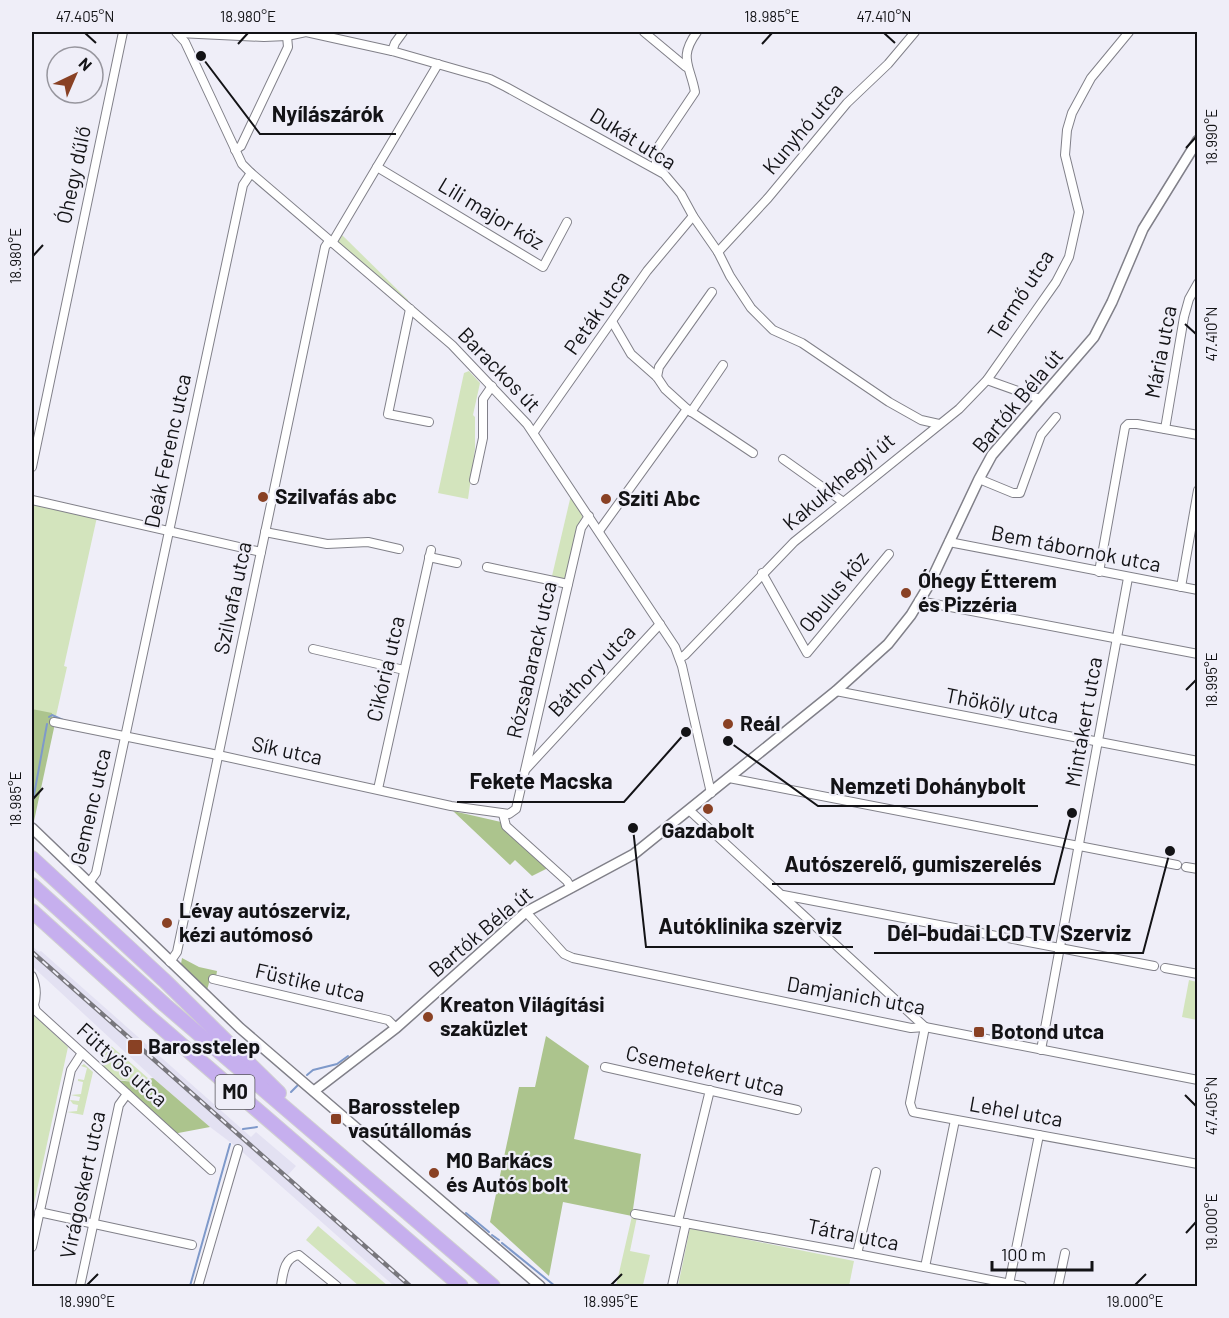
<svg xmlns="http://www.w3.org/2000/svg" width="1229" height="1318" font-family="Barlow,sans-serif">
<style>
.built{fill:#e3e1f2}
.green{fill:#d3e4bd}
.forest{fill:#acc48d}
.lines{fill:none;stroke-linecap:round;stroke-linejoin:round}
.stream{stroke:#7e99ca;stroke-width:2}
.minor-casing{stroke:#818089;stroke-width:10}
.tertiary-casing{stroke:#818089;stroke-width:12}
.trunk-casing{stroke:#d0d0d0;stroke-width:16}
.minor{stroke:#fff;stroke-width:8}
.tertiary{stroke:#fff;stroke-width:9}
.trunk{stroke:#c6afee;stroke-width:14}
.rail-casing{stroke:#78777d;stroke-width:4.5}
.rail{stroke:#efeef8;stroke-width:2;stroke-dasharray:7;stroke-linecap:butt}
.ticks{fill:none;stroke:#131316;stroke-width:2}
.poi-dot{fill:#894124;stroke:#efeef8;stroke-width:2}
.labels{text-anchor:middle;stroke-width:4.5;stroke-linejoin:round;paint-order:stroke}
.shield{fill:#efeef8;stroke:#55555a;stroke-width:1.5}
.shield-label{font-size:20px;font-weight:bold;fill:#131316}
.street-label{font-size:21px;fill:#131316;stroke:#efeef8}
.poi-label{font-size:21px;font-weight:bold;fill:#131316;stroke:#efeef8;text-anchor:start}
.leader{fill:none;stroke:#131316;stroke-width:2}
.callout-dot{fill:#131316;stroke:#efeef8;stroke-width:2}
.callout-label{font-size:22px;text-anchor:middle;font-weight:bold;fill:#131316;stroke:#efeef8;stroke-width:4.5;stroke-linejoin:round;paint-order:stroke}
.neatline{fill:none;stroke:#131316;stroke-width:2}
.ticks-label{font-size:15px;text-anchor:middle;fill:#131316}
</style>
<rect width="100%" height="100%" fill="#efeef8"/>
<!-- built -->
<path class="built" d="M32,946L39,952L41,951L251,1137L256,1132L296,1166L287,1176L414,1286H394L238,1148L210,1127L153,1078L32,966Z"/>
<!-- green -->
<g class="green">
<path d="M342,235L408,300L407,302L338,242Z"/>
<path d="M469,371L480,383L473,415L475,417V449L468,499L438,493L464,373Z"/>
<path d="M571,495L583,514L567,580L552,576Z"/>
<path d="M32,503L97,517L64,666L67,667L56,716L32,709Z"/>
<path d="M1189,980L1197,982V1020L1182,1017Z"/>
<path d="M32,982L39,1020L68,1047L32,1213Z"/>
<path d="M110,1045L149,1079L135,1082L114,1079L99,1066Z"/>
<path d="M84,1064L93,1072L83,1115L67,1112L77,1111L78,1105L73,1104L70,1100L79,1101L80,1097L71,1095L81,1094L83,1082L78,1081V1079L84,1080L87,1068L81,1066Z"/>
<path d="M632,1216L637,1217L630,1251L650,1255L643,1285L648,1286H616Z"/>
<path d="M318,1226L388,1286H359L306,1240Z"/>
<path d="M690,1228L854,1261L849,1286H678Z"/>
</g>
<!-- forest -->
<g class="forest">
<path d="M32,709L52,713L54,728L34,821L32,818Z"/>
<path d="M453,811L501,822L503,827L548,868L532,876L515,860L510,865Z"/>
<path d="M182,958L199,967L217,971L216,977L211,976L207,990L181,964Z"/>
<path d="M546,1036L589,1066L574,1139L641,1154L632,1216L563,1202L549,1276L490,1222L519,1087H535Z"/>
<path d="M153,1078L210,1127L173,1134L114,1080L135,1082Z"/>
</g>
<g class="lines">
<!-- stream -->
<g class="stream">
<path d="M49,717L52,715L63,720"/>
<path d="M32,806L47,724"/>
<path d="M307,1075L313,1070L337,1064L348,1056"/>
<path d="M291,1092L298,1085"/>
<path d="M243,1129L257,1127"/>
<path d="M466,1213L489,1232"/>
<path d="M492,1235L499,1240"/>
<path d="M502,1243L555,1286"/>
<path d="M190,1286L230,1144"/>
</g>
<defs>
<g id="minor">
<path d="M176,32L185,42L242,164L251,173L452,345L527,424L675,647L682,666L711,793"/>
<path d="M644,32L686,67"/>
<path d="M178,33L264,37L287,36L306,32L392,51L490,79L506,87L664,174L681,194L693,216L718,252L730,276L751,308L773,330L802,343L889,402L921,420L939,424"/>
<path d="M392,51L395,43L403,32"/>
<path d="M235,150L241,146L288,47L287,36"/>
<path d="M377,167L543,267L567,222"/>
<path d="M662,171L656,163V150L695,92C690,65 678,58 697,32"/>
<path d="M332,243L438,64"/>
<path d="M718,252L768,198L847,103L888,64L915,32"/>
<path d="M410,309L388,414L429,422"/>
<path d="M613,323L631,354L657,377L665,389L687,409L753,453"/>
<path d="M657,377L659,367L712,292"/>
<path d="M987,380L1040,399"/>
<path d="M691,412L723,365"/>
<path d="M1165,429L1184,317L1189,299L1198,283"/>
<path d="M534,432L647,271L693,216"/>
<path d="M783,459L842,501"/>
<path d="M32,467L123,32"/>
<path d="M979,479L1013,493H1020L1041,435L1056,417"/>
<path d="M474,480L483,438V399L492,386"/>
<path d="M32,500L261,552"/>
<path d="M599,531L687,409"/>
<path d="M265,532L327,544L368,542L399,549"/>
<path d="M949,542L1198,590"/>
<path d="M429,557L457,563"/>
<path d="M487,567L568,584"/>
<path d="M1099,572L1125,427L1128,424H1137L1198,435"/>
<path d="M762,573L807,653L889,554"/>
<path d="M1181,587L1198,490"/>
<path d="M919,601L1198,654"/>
<path d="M313,649L404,670"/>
<path d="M680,658L685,655L794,542L959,409L987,380L1056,282L1069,257L1079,212L1065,155L1067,130L1072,113L1091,78L1129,32"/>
<path d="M836,691L1198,761"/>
<path d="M54,722L218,755L451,806L509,814L516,809L581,528L589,516"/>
<path d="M526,769L660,624"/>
<path d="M729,778L1177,865"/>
<path d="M378,789L431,550"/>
<path d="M689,810L925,1027"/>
<path d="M503,814L506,826L567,881L571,888"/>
<path d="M1186,867L1198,869"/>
<path d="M89,883L96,873L243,185L251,173"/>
<path d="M783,895L1154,966"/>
<path d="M526,912L564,954L573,958L911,1028L925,1027L1198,1080"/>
<path d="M170,962L177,952L325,247L329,241"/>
<path d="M1165,968L1198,974"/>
<path d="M32,976C36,985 37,995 34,1005L36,1011L211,1170"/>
<path d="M213,979L388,1020L396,1028"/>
<path d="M925,1027L910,1103L913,1112L1198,1164"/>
<path d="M1041,1050L1128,578"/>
<path d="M605,1067L797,1110"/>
<path d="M39,1212L192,1245"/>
<path d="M635,1214L857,1254L1022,1286"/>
<path d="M678,1221L710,1090"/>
<path d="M32,1247L71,1070L82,1053"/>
<path d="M857,1254L876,1172"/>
<path d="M925,1267L955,1120"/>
<path d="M1009,1284L1039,1135"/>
<path d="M80,1286L119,1105L127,1094"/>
<path d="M198,1286L238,1149"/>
<path d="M281,1286C283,1274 284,1257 299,1255L337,1286"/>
<path d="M672,1286L686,1223"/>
<path d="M1058,1286L1065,1253"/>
</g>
<g id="tertiary">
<path d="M32,828L240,1028L540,1286"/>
<path d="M314,1091L396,1028L526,912L634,854L836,691L888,644L911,615L929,585L979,479L992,455L1094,337L1112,302L1143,229L1198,140"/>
</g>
<g id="trunk">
<path d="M32,858L164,980L279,1093"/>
<path d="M32,885L165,1005L493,1286"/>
<path d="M32,911L147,1015L461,1286"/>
</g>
</defs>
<!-- minor casing -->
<use href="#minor" class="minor-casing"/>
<!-- tertiary casing -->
<use href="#tertiary" class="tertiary-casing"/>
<!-- trunk casing -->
<use href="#trunk" class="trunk-casing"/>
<!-- minor -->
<use href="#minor" class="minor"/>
<!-- tertiary -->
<use href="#tertiary" class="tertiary"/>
<!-- trunk -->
<use href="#trunk" class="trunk"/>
<defs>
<path id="rail" d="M32,952L410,1286"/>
</defs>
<!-- rail casing -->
<use href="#rail" class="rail-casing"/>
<!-- rail -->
<use href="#rail" class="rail"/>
</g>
<!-- ticks -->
<path class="ticks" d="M85,33L96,43M884,33L895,43M238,44L248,33M762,44L772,33M1186,148L1196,137M33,256L43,245M1185,324L1196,334M1186,690L1196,680M33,799L43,788M1185,1095L1196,1106M1186,1233L1196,1222M87,1285L98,1274M611,1285L622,1274M1135,1285L1146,1274"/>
<!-- markers -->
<g class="poi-dot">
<circle cx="263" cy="497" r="6"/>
<circle cx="606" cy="499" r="6"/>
<circle cx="906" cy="593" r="6"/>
<circle cx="728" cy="724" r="6"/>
<circle cx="708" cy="809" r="6"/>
<circle cx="167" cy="923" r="6"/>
<circle cx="428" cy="1017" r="6"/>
<rect x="973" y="1026" width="12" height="12" rx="3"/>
<rect x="127" y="1039" width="16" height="16" rx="3"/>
<rect x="330" y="1113" width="12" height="12" rx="3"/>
<circle cx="434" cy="1173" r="6"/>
</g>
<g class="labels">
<!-- shield labels -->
<rect class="shield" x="215.5" y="1075" width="39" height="34" rx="4.5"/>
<g class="shield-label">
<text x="235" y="1099">M0</text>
</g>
<!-- street labels -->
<g class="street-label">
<text transform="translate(803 129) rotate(-50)" y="7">Kunyhó utca</text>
<text transform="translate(633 139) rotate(32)" y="7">Dukát utca</text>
<text transform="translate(74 175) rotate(-78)" y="7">Óhegy dűlő</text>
<text transform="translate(491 214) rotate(31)" y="7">Lili major köz</text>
<text transform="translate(1021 295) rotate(-57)" y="7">Termő utca</text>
<text transform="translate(597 313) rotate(-55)" y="7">Peták utca</text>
<text transform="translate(1161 352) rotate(-79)" y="7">Mária utca</text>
<text transform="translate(499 370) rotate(46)" y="7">Barackos út</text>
<text transform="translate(1018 401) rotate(-50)" y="7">Bartók Béla út</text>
<text transform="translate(168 451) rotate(-78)" y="7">Deák Ferenc utca</text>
<text transform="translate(839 482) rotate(-40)" y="7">Kakukkhegyi út</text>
<text transform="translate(1076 549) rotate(11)" y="7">Bem tábornok utca</text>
<text transform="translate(834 592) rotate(-51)" y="7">Obulus köz</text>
<text transform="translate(233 598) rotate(-78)" y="7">Szilvafa utca</text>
<text transform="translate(532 660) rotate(-77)" y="7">Rózsabarack utca</text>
<text transform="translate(386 669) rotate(-77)" y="7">Cikória utca</text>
<text transform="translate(592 671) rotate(-47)" y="7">Báthory utca</text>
<text transform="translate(1002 706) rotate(11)" y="7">Thököly utca</text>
<text transform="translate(1084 722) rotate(-80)" y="7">Mintakert utca</text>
<text transform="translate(287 751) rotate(12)" y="7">Sík utca</text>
<text transform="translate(91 807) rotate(-77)" y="7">Gemenc utca</text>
<text transform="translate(481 932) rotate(-40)" y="7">Bartók Béla út</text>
<text transform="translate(310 983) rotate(13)" y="7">Füstike utca</text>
<text transform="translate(856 996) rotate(10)" y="7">Damjanich utca</text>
<text transform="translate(122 1065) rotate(42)" y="7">Füttyös utca</text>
<text transform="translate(705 1071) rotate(13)" y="7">Csemetekert utca</text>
<text transform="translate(1016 1112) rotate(10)" y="7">Lehel utca</text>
<text transform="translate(83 1185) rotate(-78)" y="7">Virágoskert utca</text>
<text transform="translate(853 1235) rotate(11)" y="7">Tátra utca</text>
</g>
<!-- poi labels -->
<g class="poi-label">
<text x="275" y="504">Szilvafás abc</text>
<text x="618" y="506">Sziti Abc</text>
<text x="918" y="588">Óhegy Étterem<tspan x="918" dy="24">és Pizzéria</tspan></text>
<text x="740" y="731">Reál</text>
<text x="708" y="838" text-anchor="middle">Gazdabolt</text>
<text x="179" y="918">Lévay autószerviz,<tspan x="179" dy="24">kézi autómosó</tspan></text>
<text x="440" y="1012">Kreaton Világítási<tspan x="440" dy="24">szaküzlet</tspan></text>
<text x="991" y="1039">Botond utca</text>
<text x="148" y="1054">Barosstelep</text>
<text x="348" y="1114">Barosstelep<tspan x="348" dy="24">vasútállomás</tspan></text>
<text x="446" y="1168">M0 Barkács<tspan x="446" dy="24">és Autós bolt</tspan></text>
</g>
</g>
<!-- callouts -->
<path class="leader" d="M201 56L260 134H396M686 732L624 802H457M728 741L818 806H1038M1072 813L1054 884H772M633 828L646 947H853M1170 851L1143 953H874"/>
<g class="callout-dot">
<circle cx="201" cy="56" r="6"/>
<circle cx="686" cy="732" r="6"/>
<circle cx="728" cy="741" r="6"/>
<circle cx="1072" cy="813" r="6"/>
<circle cx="633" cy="828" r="6"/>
<circle cx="1170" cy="851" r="6"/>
</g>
<g class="callout-label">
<text x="328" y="122">Nyílászárók</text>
<text x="541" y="789">Fekete Macska</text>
<text x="928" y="794">Nemzeti Dohánybolt</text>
<text x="913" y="872">Autószerelő, gumiszerelés</text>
<text x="750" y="934">Autóklinika szerviz</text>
<text x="1009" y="941">Dél-budai LCD TV Szerviz</text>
</g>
<!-- border -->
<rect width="1229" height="1318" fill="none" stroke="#efeef8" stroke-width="66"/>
<!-- north arrow -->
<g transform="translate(75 75) rotate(44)"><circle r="28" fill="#efeef8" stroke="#97969e" stroke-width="1.5"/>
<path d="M0-4.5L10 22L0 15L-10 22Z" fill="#894124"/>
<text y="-9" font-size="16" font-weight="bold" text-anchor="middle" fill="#131316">N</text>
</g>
<!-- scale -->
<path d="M992 1261v9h100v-9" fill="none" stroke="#131316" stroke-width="3"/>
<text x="1001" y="1261" font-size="18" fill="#131316" stroke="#efeef8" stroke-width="4.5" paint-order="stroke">100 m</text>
<rect x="33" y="33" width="1163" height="1252" class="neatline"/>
<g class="ticks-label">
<text x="85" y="22">47.405°N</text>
<text x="248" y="22">18.980°E</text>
<text x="772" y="22">18.985°E</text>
<text x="884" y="22">47.410°N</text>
<text transform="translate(1212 137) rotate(-90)" y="5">18.990°E</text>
<text transform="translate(16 256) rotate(-90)" y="5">18.980°E</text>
<text transform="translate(1212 334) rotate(-90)" y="5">47.410°N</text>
<text transform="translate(1212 680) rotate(-90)" y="5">18.995°E</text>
<text transform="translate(16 799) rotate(-90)" y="5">18.985°E</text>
<text transform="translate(1212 1106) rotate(-90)" y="5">47.405°N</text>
<text transform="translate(1212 1222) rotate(-90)" y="5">19.000°E</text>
<text x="87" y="1307">18.990°E</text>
<text x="611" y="1307">18.995°E</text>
<text x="1135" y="1307">19.000°E</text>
</g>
</svg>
